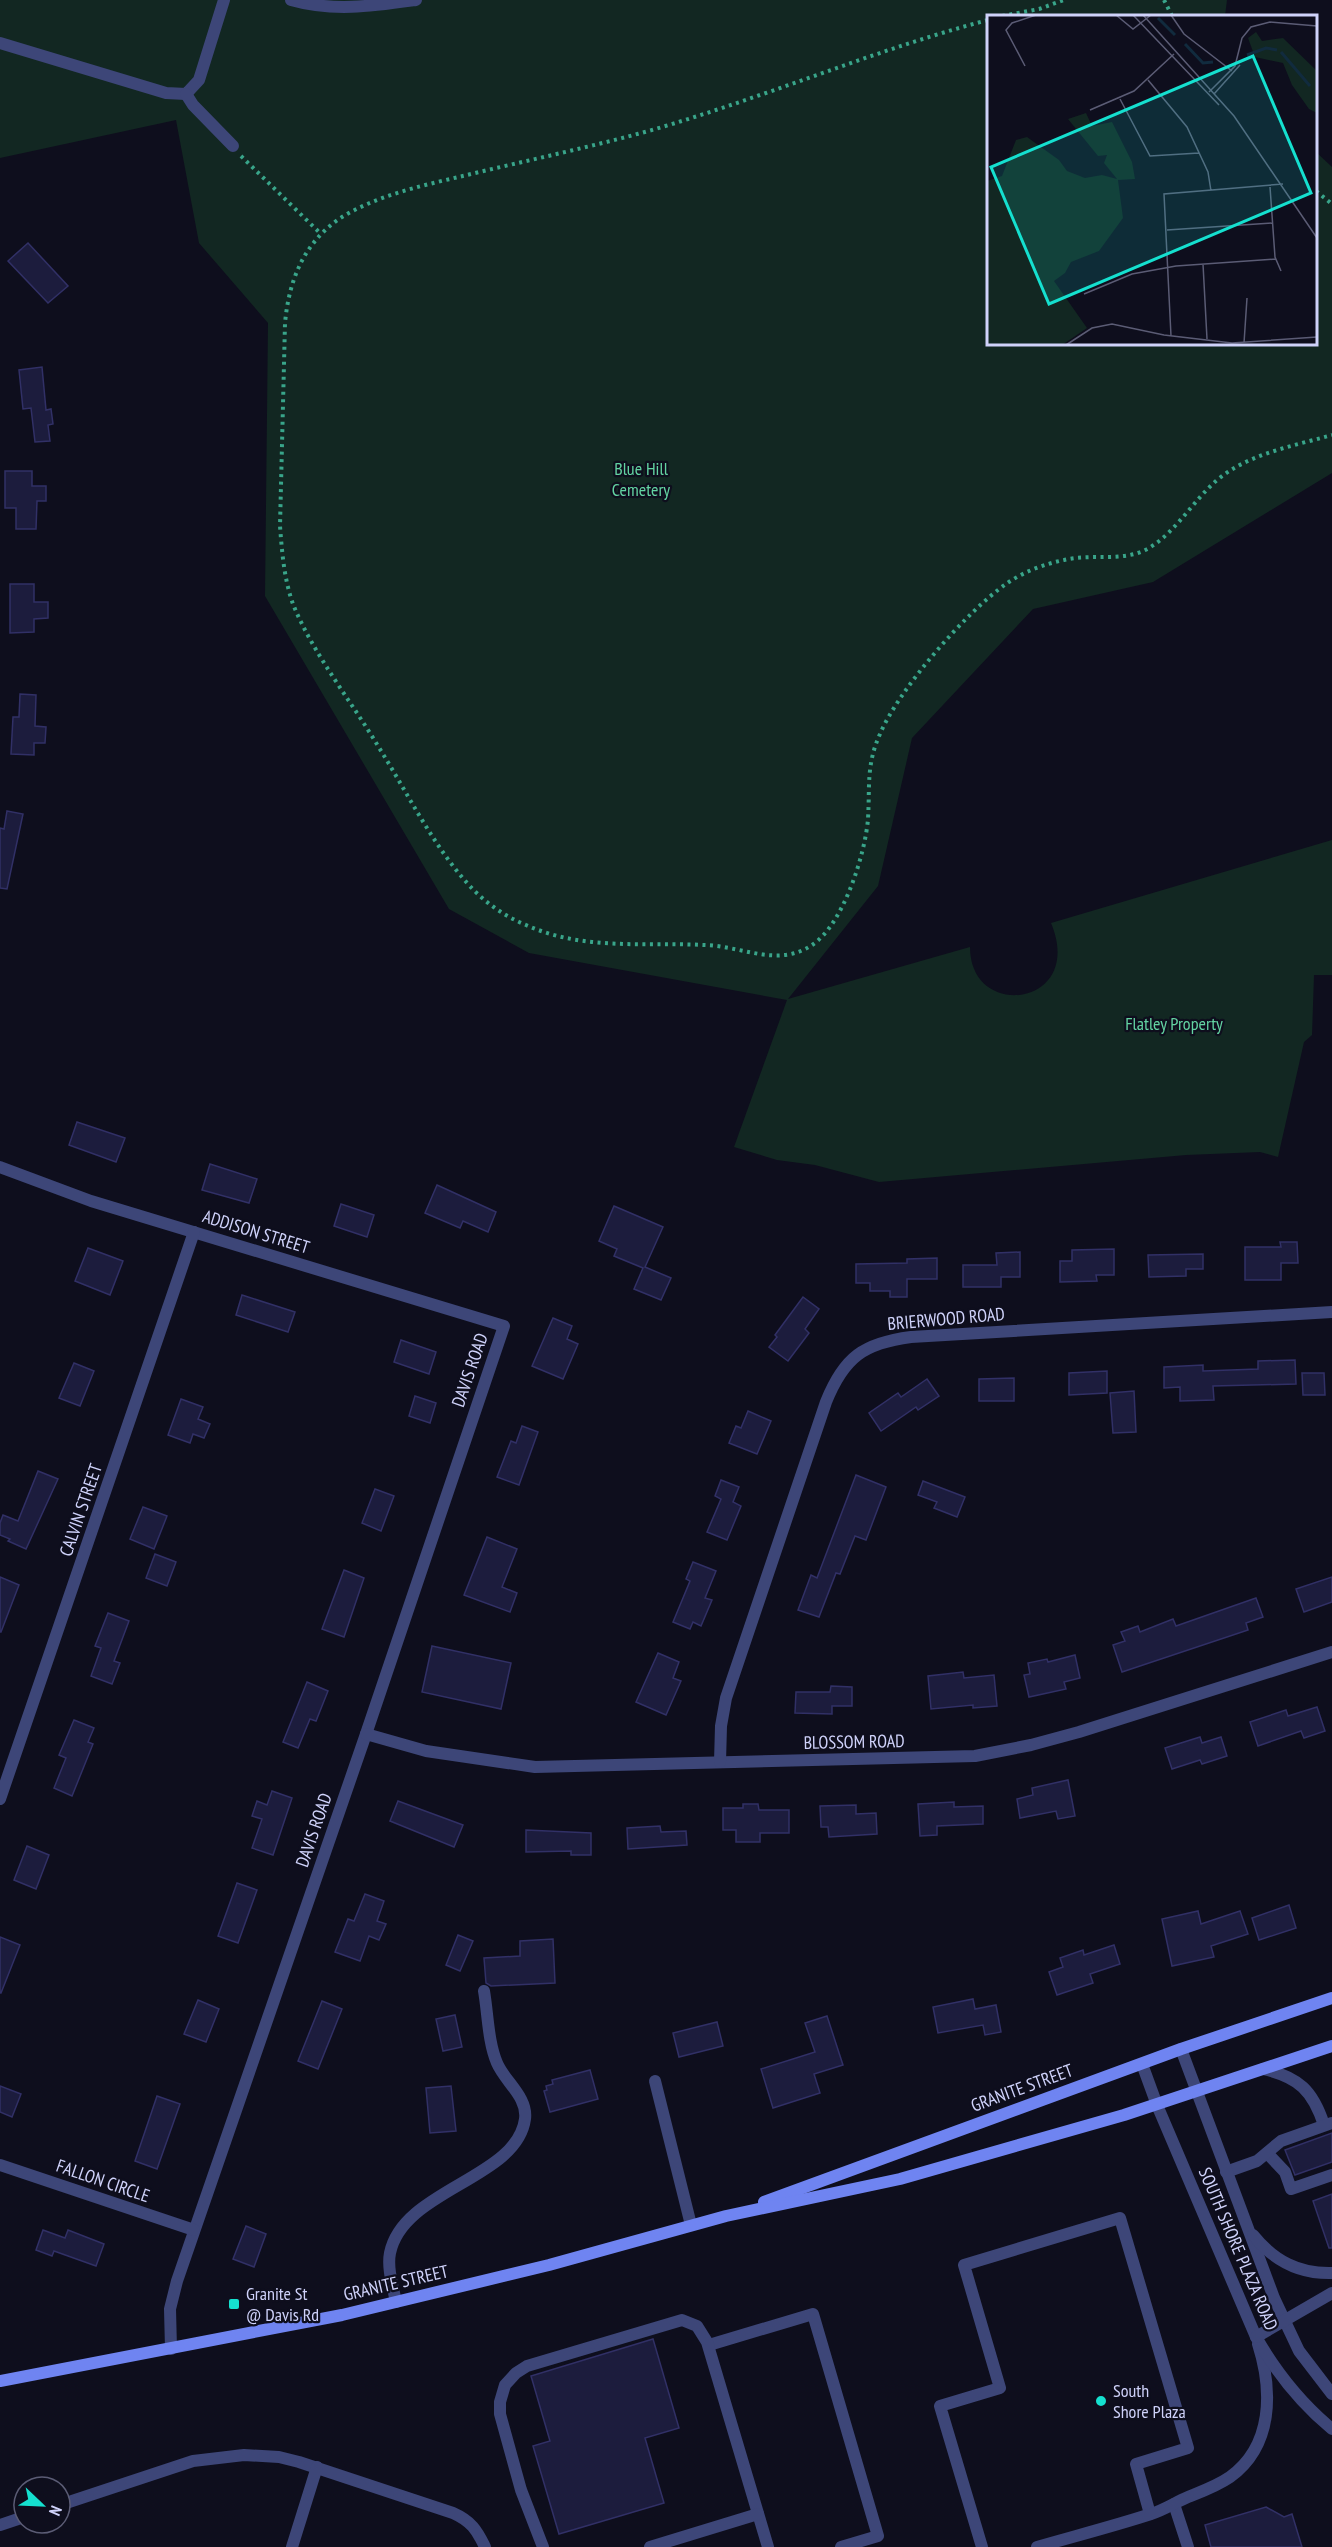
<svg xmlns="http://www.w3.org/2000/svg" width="1332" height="2547" font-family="'PT Sans Narrow',sans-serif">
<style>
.green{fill:#122722}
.building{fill:#1c1c3d;stroke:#313066;stroke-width:1.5}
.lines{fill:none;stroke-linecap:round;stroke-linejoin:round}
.path{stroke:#39a58a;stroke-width:4;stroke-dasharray:3 4.5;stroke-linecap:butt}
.service{stroke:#3d4678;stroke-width:12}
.minor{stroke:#3d4678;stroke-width:12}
.tertiary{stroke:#3d4678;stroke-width:12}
.secondary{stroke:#6f84f1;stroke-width:12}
.poi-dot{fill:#15e0cf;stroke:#0e0e1d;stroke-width:2}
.labels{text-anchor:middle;stroke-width:4.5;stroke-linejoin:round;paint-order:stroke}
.park-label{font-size:18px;fill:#63d3a2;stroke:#0e0e1d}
.street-label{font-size:18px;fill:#cfd2fa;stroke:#0e0e1d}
.poi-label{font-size:18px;fill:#cfd2fa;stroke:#0e0e1d;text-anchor:start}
.inset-river{fill:none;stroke:#112b3e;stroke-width:3}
.inset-road{fill:none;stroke:#5b5c75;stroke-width:1.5}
.view{fill:#15e0cf;fill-opacity:0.15;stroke:#15e0cf;stroke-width:3}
.inset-edge{fill:none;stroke:#cfd2fa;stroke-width:3}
</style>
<rect width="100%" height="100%" fill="#0e0e1d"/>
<!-- green -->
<path class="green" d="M0,0H1227L1225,16H988V344H1316V152L1332,167V473L1153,582L1033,609L912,738L878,886L788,999L970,947C970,1022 1086,1006 1051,923L1332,840V975H1314L1312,1035L1304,1042L1278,1157L1260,1152L1186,1155L879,1182L815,1165L777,1160L734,1147L787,1000L529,953L449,909L265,596L268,323L199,243L176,120L0,158Z"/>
<!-- building -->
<g class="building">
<path d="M28,243L68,286L48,303L8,261Z"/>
<path d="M42,367L46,410L51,409L53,424L48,425L50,441L35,442L31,408L23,409L19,370Z"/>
<path d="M5,471H32V486H46V501H37L36,529H16V508H5Z"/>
<path d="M10,584H34V602H48V618L34,619V632L10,633Z"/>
<path d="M20,694L36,695L35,726L46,727L45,743H34V755L11,754L13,717H19Z"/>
<path d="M7,811L23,814L7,889L0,888V828L4,829Z"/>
<path d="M77,1122L125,1138L116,1162L69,1145Z"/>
<path d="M210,1164L257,1179L249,1203L202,1190Z"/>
<path d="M437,1185L496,1212L488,1232L463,1221L460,1228L425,1213Z"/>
<path d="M341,1204L374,1215L367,1237L334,1226Z"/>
<path d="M614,1206L663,1227L645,1267L671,1278L661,1300L634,1289L643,1268L614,1256L617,1249L599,1241Z"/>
<path d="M1280,1242H1297L1298,1263H1281V1280H1245V1247H1281Z"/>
<path d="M88,1248L123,1261L110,1295L75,1281Z"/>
<path d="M1114,1249V1275H1096L1097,1281L1060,1282V1261H1072V1250Z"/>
<path d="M1020,1252V1277H1001V1287H963V1265H997L996,1253Z"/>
<path d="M1203,1254V1269H1186V1276L1149,1277L1148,1255Z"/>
<path d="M937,1258V1279H907V1297H890V1291H870V1283H856V1264L907,1263V1259Z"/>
<path d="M242,1295L295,1312L288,1332L236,1315Z"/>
<path d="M803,1297L819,1309L805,1329L809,1333L788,1361L769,1347L777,1337L775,1335Z"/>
<path d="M553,1318L572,1326L567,1339L578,1344L563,1379L532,1366Z"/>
<path d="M401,1340L436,1352L429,1374L394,1362Z"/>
<path d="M1295,1360L1296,1384L1213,1386L1214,1400L1180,1401V1387L1164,1388V1367L1203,1365V1371L1258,1369V1361Z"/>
<path d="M74,1363L94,1371L80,1406L59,1398Z"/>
<path d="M1107,1371V1393L1069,1395V1373Z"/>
<path d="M1302,1373H1324L1325,1395H1303Z"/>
<path d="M1014,1378V1401H979V1379Z"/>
<path d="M927,1379L939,1396L918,1410L916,1407L881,1431L869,1413L898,1393L901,1397Z"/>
<path d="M1134,1391L1136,1432L1113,1433L1110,1393Z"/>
<path d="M415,1396L436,1403L430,1423L409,1416Z"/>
<path d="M181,1399L203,1407L198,1419L210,1424L204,1438L193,1434L190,1443L168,1435Z"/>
<path d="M748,1411L771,1421L757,1454L729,1443L736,1426L741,1428Z"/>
<path d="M522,1426L538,1432L519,1485L497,1477L511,1441L516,1443Z"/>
<path d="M38,1471L58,1479L26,1549L8,1541L10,1539L0,1535V1523L3,1515L18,1521Z"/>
<path d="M856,1475L886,1487L866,1540L855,1536L840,1574L836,1573L819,1617L798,1610L811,1575L817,1578Z"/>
<path d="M721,1480L739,1487L733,1502L741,1506L727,1540L707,1532L721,1499L715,1496Z"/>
<path d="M923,1481L965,1497L957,1517L934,1508L937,1502L918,1495Z"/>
<path d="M375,1489L394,1496L381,1531L362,1523Z"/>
<path d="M143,1507L167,1516L154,1549L130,1539Z"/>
<path d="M487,1537L517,1549L502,1587L517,1593L510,1612L464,1595Z"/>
<path d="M155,1554L176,1562L167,1586L146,1578Z"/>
<path d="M693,1562L716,1571L705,1598L712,1600L701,1626L693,1622L690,1629L673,1622L690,1581L686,1579Z"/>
<path d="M344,1570L364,1578L344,1637L322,1629Z"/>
<path d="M0,1577L19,1585L1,1632H0Z"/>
<path d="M1332,1577V1602L1304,1612L1296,1589Z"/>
<path d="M1256,1598L1263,1617L1246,1623L1248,1630L1122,1672L1113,1645L1125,1641L1121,1632L1138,1626L1140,1632L1173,1619L1176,1626Z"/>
<path d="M108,1613L129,1621L114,1661L120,1663L112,1684L91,1676L101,1648L95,1646Z"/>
<path d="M432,1646L511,1663L501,1709L422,1692Z"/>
<path d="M658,1653L679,1662L673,1678L681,1681L666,1715L636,1702Z"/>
<path d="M1075,1655L1080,1678L1064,1682L1066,1689L1029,1697L1024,1675L1030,1674L1028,1663L1047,1659L1048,1662Z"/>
<path d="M963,1672L964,1678L994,1675L997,1706L973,1708V1705L931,1709L928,1676Z"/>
<path d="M307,1682L328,1691L316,1721L310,1719L298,1748L283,1742Z"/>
<path d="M831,1686L852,1687V1706H832V1714L795,1713L796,1692H830Z"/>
<path d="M1317,1707L1325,1731L1304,1738L1301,1731L1258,1746L1250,1722L1286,1710L1288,1716Z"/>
<path d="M74,1720L94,1728L88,1742L93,1744L72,1796L54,1788L66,1758L59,1755Z"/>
<path d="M1200,1737L1202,1743L1221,1737L1227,1756L1202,1764L1200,1760L1172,1769L1165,1748Z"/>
<path d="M1068,1780L1075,1816L1058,1819L1056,1811L1020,1818L1017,1799L1033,1795L1032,1788Z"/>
<path d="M272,1791L292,1798L273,1855L252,1848L262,1819L252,1816L257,1801L267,1805Z"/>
<path d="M398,1801L463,1825L454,1847L390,1821Z"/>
<path d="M954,1802V1807L983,1806V1824L937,1826V1835L920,1836L918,1804Z"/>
<path d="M743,1804H758L759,1810H789V1833H760V1842H736V1830H723V1808H743Z"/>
<path d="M856,1805V1814L876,1813L877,1834L829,1837L828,1827H821L820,1806Z"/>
<path d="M660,1826L661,1832L686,1831L687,1845L628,1849L627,1828Z"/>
<path d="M526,1830L591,1833V1855H571V1851L526,1852Z"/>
<path d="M27,1846L49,1855L36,1889L14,1880Z"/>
<path d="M237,1883L257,1890L238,1943L218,1936Z"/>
<path d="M365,1894L384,1901L377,1921L386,1924L379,1940L369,1936L360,1961L335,1952L348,1919L354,1921Z"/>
<path d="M1289,1905L1296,1928L1259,1940L1252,1918Z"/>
<path d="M1198,1911L1201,1924L1240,1911L1248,1934L1211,1946L1214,1957L1172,1966L1162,1919Z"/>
<path d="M458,1935L473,1941L460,1971L446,1965Z"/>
<path d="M0,1937L20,1945L1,1993H0Z"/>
<path d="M553,1939L555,1983L491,1986L486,1983L484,1958L520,1956V1941Z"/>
<path d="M1114,1945L1120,1964L1090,1974L1093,1983L1057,1995L1049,1972L1063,1967L1060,1958L1083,1950L1084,1955Z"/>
<path d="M973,1999L975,2009L996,2005L1001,2032L985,2035L983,2025L938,2033L933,2007Z"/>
<path d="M198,2000L219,2009L206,2042L184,2034Z"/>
<path d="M322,2001L342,2009L318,2069L298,2061Z"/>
<path d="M455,2015L462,2047L443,2051L436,2019Z"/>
<path d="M827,2016L843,2065L814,2074L820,2093L773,2108L761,2069L815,2052L805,2023Z"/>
<path d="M717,2022L723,2046L679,2057L673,2033Z"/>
<path d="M590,2070L598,2099L550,2112L544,2091L547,2090L546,2086L553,2084L552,2080Z"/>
<path d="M0,2086L21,2094L12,2117L0,2112Z"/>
<path d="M451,2086L456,2131L430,2133L426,2088Z"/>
<path d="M157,2096L180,2104L157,2169L135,2161Z"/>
<path d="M1332,2133V2162L1295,2175L1285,2150Z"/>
<path d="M1332,2194V2248H1329L1313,2201Z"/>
<path d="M246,2226L266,2234L254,2267L233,2259Z"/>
<path d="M43,2230L65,2238L68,2230L104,2244L96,2266L54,2251L52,2256L36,2250Z"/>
<path d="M653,2339L679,2428L645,2438L664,2503L559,2534L533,2446L550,2441L531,2376Z"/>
<path d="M1266,2507L1284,2517L1292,2514L1302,2547H1211L1205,2525Z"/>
</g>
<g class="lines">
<!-- path -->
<g class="path">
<path d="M1164,0L1172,16"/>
<path d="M1002,16L1039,9L1064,0"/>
<path d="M988,20C874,50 766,97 652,130C591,147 529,160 467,175C425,185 376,195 339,219C303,244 289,281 285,323L280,526C282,552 284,579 293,604C312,652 351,701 378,746C407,792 432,844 468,884C484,902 504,916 526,925C584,951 643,942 705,945C742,946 778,968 812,945C843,925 865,855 868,819C870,786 866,765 880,734C899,689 966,612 1006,584C1023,572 1044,564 1064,560C1092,553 1123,563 1149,548C1176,532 1192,502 1216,481C1247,454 1293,446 1332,435"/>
<path d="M241,156L321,234"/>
<path d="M1316,191L1332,204"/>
</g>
<!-- service -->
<g class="service">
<path d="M291,0C333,12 373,6 416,0"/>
<path d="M0,43L166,93L186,94L199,80L224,0"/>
<path d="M186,94L193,105L233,146"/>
<path d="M1263,2069C1299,2077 1313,2091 1324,2125"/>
<path d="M655,2081L691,2225"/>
<path d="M1267,2153L1285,2172L1291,2189L1332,2175"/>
<path d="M1226,2172L1257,2161L1281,2141L1332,2123"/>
<path d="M396,2302C393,2287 387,2268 390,2253C403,2189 517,2179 525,2119C528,2097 505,2082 497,2063C488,2042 488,2014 484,1991"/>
<path d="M709,2345L813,2314L878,2536L841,2547"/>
<path d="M1174,2504L1188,2547"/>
<path d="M60,2505L193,2461L244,2455L279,2457L299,2462L453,2513C471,2521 477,2530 485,2547"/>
<path d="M0,2525L24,2517"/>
<path d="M292,2547L317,2467"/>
<path d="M543,2547L521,2490L500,2414V2402L505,2385L516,2373L527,2366L682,2320L697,2326L707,2342L768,2547"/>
<path d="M650,2547L758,2514"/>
<path d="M982,2547L940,2406L1000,2388L964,2265L1120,2218L1188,2448L1136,2464L1150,2514"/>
<path d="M1037,2547C1075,2536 1114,2526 1151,2514C1164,2510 1176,2502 1188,2497C1203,2491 1217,2486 1230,2477C1273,2446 1273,2391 1258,2344"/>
</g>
<!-- minor -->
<g class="minor">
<path d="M0,1167L91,1201L504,1326L366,1734L177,2281L170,2309L171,2349"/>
<path d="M366,1734L426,1751L535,1767L975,1756L1031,1745L1079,1732L1332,1652"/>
<path d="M720,1762L721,1726L726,1698L826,1402C844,1357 864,1343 911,1337L1332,1312"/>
<path d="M0,1799L194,1232"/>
<path d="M0,2165L194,2230"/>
</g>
<!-- tertiary -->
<g class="tertiary">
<path d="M1181,2049L1274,2298L1299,2351L1332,2394"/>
<path d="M1142,2064L1157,2105L1256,2337C1276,2372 1302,2404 1332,2429"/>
<path d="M1253,2235C1274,2261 1299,2274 1332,2273"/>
<path d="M1256,2337L1332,2293"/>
</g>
<!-- secondary -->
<g class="secondary">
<path d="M764,2202L1181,2049L1332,1998"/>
<path d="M0,2381L342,2315L549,2265L726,2216L900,2179L1124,2115L1332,2046"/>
</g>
</g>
<!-- markers -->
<g class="poi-dot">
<rect x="228" y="2298" width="12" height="12" rx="3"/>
<circle cx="1101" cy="2401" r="6"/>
</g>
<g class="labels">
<!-- park labels -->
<g class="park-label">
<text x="641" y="475">Blue Hill<tspan x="641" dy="21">Cemetery</tspan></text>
<text x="1174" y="1030">Flatley Property</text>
</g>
<!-- street labels -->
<g class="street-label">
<text transform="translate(256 1232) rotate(17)" y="6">ADDISON STREET</text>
<text transform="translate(946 1319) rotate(-5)" y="6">BRIERWOOD ROAD</text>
<text transform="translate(470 1370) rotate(-71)" y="6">DAVIS ROAD</text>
<text transform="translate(81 1510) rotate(-71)" y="6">CALVIN STREET</text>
<text transform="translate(854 1742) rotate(-1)" y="6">BLOSSOM ROAD</text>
<text transform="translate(314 1830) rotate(-71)" y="6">DAVIS ROAD</text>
<text transform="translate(1022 2088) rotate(-20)" y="6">GRANITE STREET</text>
<text transform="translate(103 2181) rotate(19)" y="6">FALLON CIRCLE</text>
<text transform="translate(1238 2249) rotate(67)" y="6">SOUTH SHORE PLAZA ROAD</text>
<text transform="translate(396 2283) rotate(-13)" y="6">GRANITE STREET</text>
</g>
<!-- poi labels -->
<g class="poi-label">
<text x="246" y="2300">Granite St<tspan x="246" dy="21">@ Davis Rd</tspan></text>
<text x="1113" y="2397">South<tspan x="1113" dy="21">Shore Plaza</tspan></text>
</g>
</g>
<!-- overview -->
<g transform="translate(987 15)">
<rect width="330" height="330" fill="#0e0e1d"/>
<path d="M269,17L275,26L296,23L330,56V98L322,94L305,70L296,48L268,42L261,23ZM99,98L105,111L125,107L145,147L148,164L131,165L136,203L112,236L84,247L78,258L67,266L100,313L75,330H0V166L15,161L29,125L40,122L72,145L80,156L98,163L115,160L130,164L117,148L120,140L111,141L81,104Z" fill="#122722"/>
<path class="inset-river" d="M171,3L188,20M198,29L216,48L226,47M294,37L323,71M260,40L279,33L290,35"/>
<path class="inset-road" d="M129,0L146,14L164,0M146,0L232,90M156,0L247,101L330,223M184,0L197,19L245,56M38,51L19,15L25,8L49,0M161,65L200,112L221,157L224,176M222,77L248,51L255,23L264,12L283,7L330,11M227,79L253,50M133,84L163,141L212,138M103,95L147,76L187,39M283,172L288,242L294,256M180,215L286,208M216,249L220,324M97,279L145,259L189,251L289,244M184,321L177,179L296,169M257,328L260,283M79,330L105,313L125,309L177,320L245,328L330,322"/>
<path class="view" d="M266,41L324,178L62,289L4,152Z"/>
<rect width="330" height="330" class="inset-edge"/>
</g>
<!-- north arrow -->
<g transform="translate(42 2505) rotate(113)"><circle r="28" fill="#0e0e1d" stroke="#5b5c75" stroke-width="1.5"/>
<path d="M0-4.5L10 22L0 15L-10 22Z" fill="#15e0cf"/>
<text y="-9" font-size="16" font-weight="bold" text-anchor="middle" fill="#cfd2fa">N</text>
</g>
</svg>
